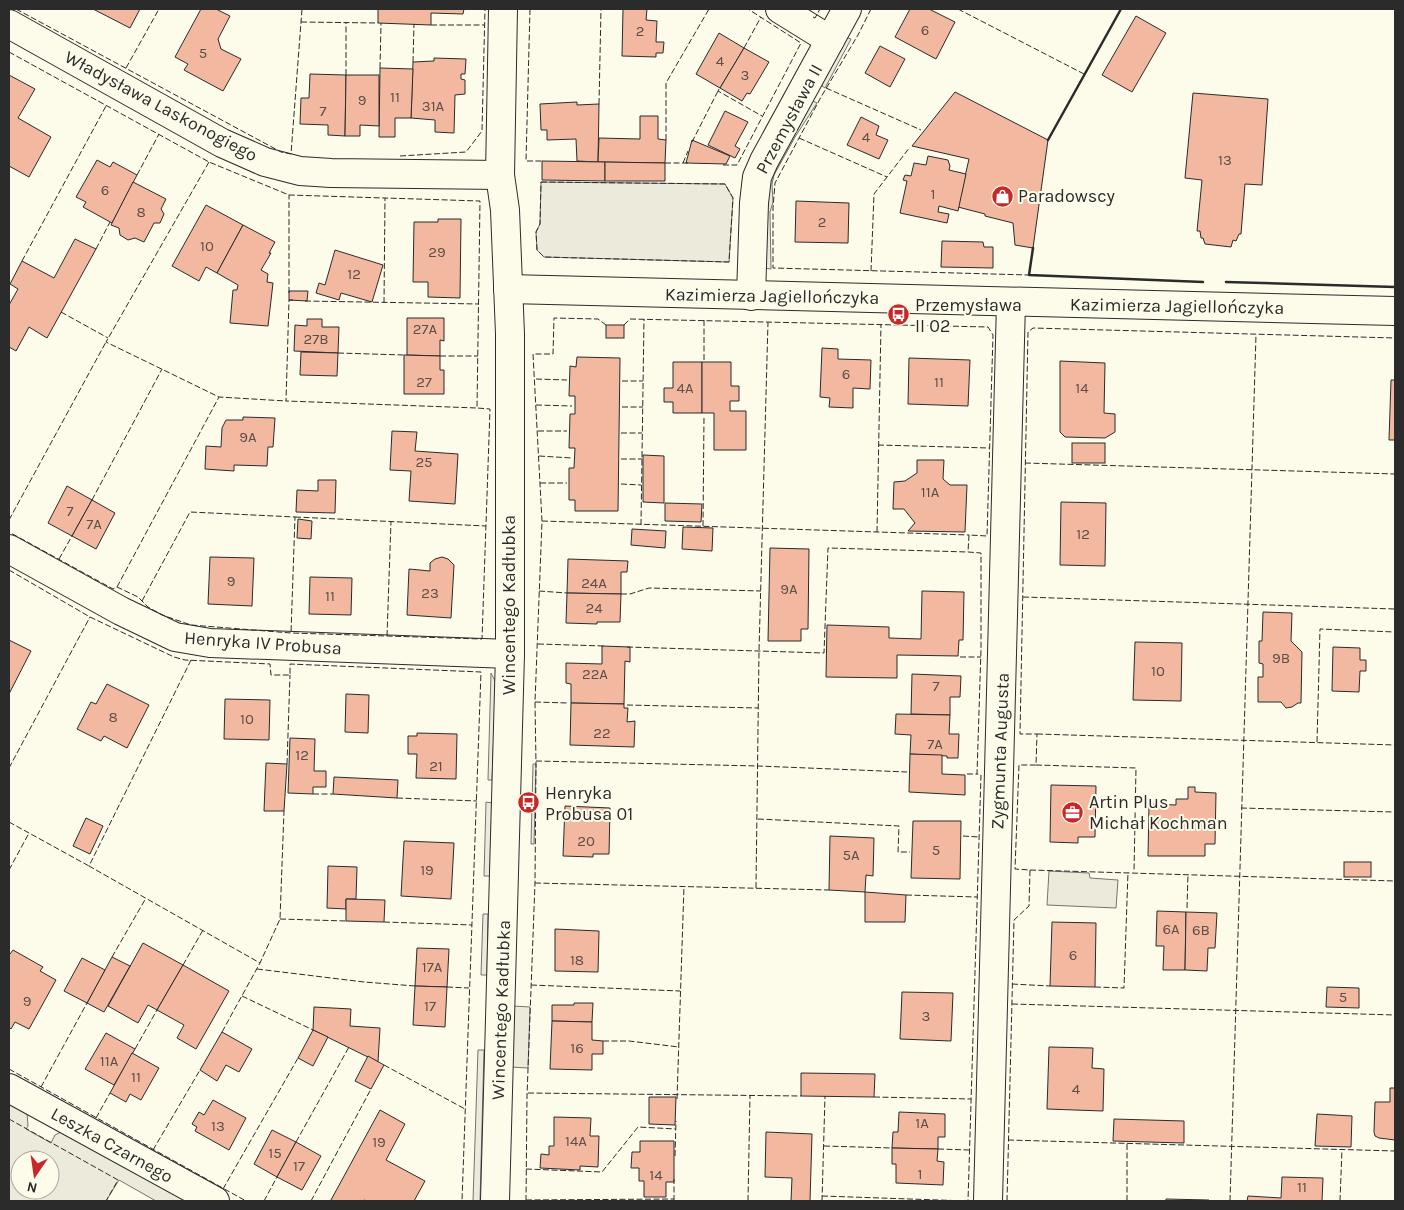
<svg xmlns="http://www.w3.org/2000/svg" width="1404" height="1210" font-family="Karla,sans-serif">
<style>
.green{fill:#ecebdb;stroke:#74746e;fill-rule:evenodd}
.building{fill:#f2b8a0;stroke:#2b2b2b}
.lines{fill:none;stroke-linecap:round;stroke-linejoin:round}
.minor-casing{stroke:#2b2b2b;stroke-width:30}
.minor{stroke:#fdfbea;stroke-width:28}
.fence{stroke:#2b2b2b;stroke-width:1;stroke-dasharray:6 2.5;stroke-linecap:butt}
.wall{stroke:#2b2b2b;stroke-width:2.5}
.labels{text-anchor:middle;stroke-width:4;stroke-linejoin:round;paint-order:stroke}
.number-label{font-size:15px;fill:#5d4e48}
.street-label{font-size:18px;fill:#2b2b2b;stroke:#fdfbea}
.poi-label{font-size:18px;fill:#2b2b2b;stroke:#fdfbea;text-anchor:start}
</style>
<rect width="100%" height="100%" fill="#fdfbea"/>
<!-- green -->
<g class="green">
<path d="M848,38L851,39L825,88L822,86V80L844,40Z"/>
<path d="M811,100L817,103L795,137L774,175L772,184L773,202L770,212L771,269L764,268L769,178Z"/>
<path d="M541,182L725,184L733,198L729,262L544,257L537,250L536,232L540,224Z"/>
<path d="M491,673L496,683L492,780H488Z"/>
<path d="M533,764H536L534,844H531Z"/>
<path d="M486,802L492,803L490,876H484Z"/>
<path d="M1049,871L1089,873L1090,878L1118,880L1116,908L1047,905Z"/>
<path d="M483,914H488L487,975H481Z"/>
<path d="M513,1006L530,1007L528,1068L511,1067Z"/>
<path d="M478,1050H484L480,1201H473Z"/>
<path d="M9,1103L27,1113L28,1126L26,1129L51,1143L55,1135L61,1132L189,1201H156L119,1180L106,1201H9ZM20,1160H50V1190H20Z"/>
</g>
<!-- building -->
<g class="building">
<path d="M93,9H140L130,28Z"/>
<path d="M201,9H216L230,16L218,39L221,49L241,59L223,91L184,70L188,64L175,57Z"/>
<path d="M378,9H464L463,14L431,13V25L378,23Z"/>
<path d="M623,9H647L646,20L657,21L656,42H664L663,53H656V57L622,56Z"/>
<path d="M910,9H929L955,22L936,59L895,37Z"/>
<path d="M1136,16L1166,33L1132,92L1102,75Z"/>
<path d="M719,33L744,48L720,88L696,74Z"/>
<path d="M880,46L905,59L890,87L865,73Z"/>
<path d="M744,48L769,62L750,94L747,93L742,101L720,88Z"/>
<path d="M434,58L466,59L465,74H461V79L465,80V94L455,95L454,133L435,132V120L411,118L413,62L434,61Z"/>
<path d="M380,68L413,69L411,118H395V137H379Z"/>
<path d="M310,74L346,75L345,136L328,135V125L300,124L301,98H309Z"/>
<path d="M9,75L35,89L18,118L51,137L29,177L9,166Z"/>
<path d="M346,75H379V126L360,125V136H345Z"/>
<path d="M955,92L1048,140L1033,248L1015,245L1013,223L985,216V214L958,207L969,159L912,146Z"/>
<path d="M1193,93L1268,99L1262,185L1245,184L1241,234H1239L1236,241L1233,240L1231,247L1205,244L1203,238H1201L1200,231H1197L1202,180L1185,178Z"/>
<path d="M577,102V105L599,104L598,162L577,161L576,139L547,140V130H541L540,104Z"/>
<path d="M725,111L748,122L735,146L740,149L735,158L708,145Z"/>
<path d="M640,116H658V139L666,140L665,163L598,162L599,138L640,139Z"/>
<path d="M861,117L879,126L876,135L888,140L879,159L847,145Z"/>
<path d="M692,140L730,156L726,164L686,163Z"/>
<path d="M928,156L948,160L950,166L949,170L966,174L958,211L939,206L938,212L949,214L947,223L900,213L907,181L903,180L905,175L911,176L914,163L926,165Z"/>
<path d="M97,160L110,167L113,162L137,175L112,223L83,207L86,202L76,197Z"/>
<path d="M542,161L605,162V181L542,180Z"/>
<path d="M605,162L665,163V181H605Z"/>
<path d="M133,182L166,199L161,209L164,214L160,223H154L144,242L135,238L128,240L120,235L119,228L111,225Z"/>
<path d="M796,201L849,203L848,243L795,242Z"/>
<path d="M206,205L243,225L217,273L206,267L199,281L172,266Z"/>
<path d="M438,219H461L460,298L428,297V282H413L414,222H438Z"/>
<path d="M243,225L275,242L269,253H271L261,270L268,274L267,282L273,283L268,326L230,323L233,290H237L238,285L217,273Z"/>
<path d="M75,239L96,249L47,338L29,327L16,351L9,347V305L18,289L10,284L22,261L54,278Z"/>
<path d="M942,241L983,242L984,247H993V268L941,267Z"/>
<path d="M335,250L383,265L372,302L341,293L339,300L316,293L319,283L325,285Z"/>
<path d="M289,291H308L307,301L289,300Z"/>
<path d="M407,318H444V341L440,340V356L407,355Z"/>
<path d="M307,319H322V327H339L338,353L294,351L295,325L307,326Z"/>
<rect x="606" y="325" width="18" height="13"/>
<path d="M822,348L838,349V359L871,360L870,389L853,388V408L829,407L830,398L820,397Z"/>
<path d="M301,352L338,353L337,376L300,375Z"/>
<path d="M404,355L440,356V370H444V394H404Z"/>
<path d="M577,357L620,358L618,511H575V500H569V468H574L575,448H569L570,414H575V396H569L570,366L576,367Z"/>
<path d="M909,358L970,360L968,406L908,404Z"/>
<path d="M1060,361L1105,363L1104,413L1115,414V432L1105,438L1065,437L1060,432Z"/>
<path d="M673,362H702V413H673V402H664V388H673Z"/>
<path d="M702,362H731V386H739V401H730V411H746V450H714V413H702Z"/>
<path d="M1391,380H1395V440H1389Z"/>
<path d="M243,417L275,418L273,447H268L267,466L234,465V471L205,469L206,446L221,447L222,428L226,420H243Z"/>
<path d="M392,431L417,432L415,451L458,454L455,504L409,501L411,471L390,470Z"/>
<rect x="1072" y="443" width="33" height="20"/>
<path d="M643,455L664,456V503L643,502Z"/>
<path d="M917,460H944L943,479L950,485H967L965,532L908,531L915,523L904,509H893L894,482L905,481L917,473Z"/>
<path d="M318,480H336L335,513L296,512L297,490L318,491Z"/>
<path d="M67,486L92,500L72,536L48,523Z"/>
<path d="M92,500L115,513L96,549L72,536Z"/>
<path d="M1061,502L1106,503L1105,566L1060,565Z"/>
<path d="M665,503L702,504L701,522L665,521Z"/>
<path d="M298,519L312,521L311,539L297,538Z"/>
<path d="M683,527L713,528L712,551L682,549Z"/>
<path d="M632,529L666,531L665,548L631,545Z"/>
<path d="M770,548L809,549L808,629H801V641H768Z"/>
<path d="M210,557L254,558L252,606L208,604Z"/>
<path d="M442,557L448,559L454,565L451,618L407,615L409,569L430,571V563L435,559Z"/>
<path d="M568,559L628,561L627,572H621V594L567,593Z"/>
<path d="M310,577L352,578L351,615L309,614Z"/>
<path d="M922,591L964,592L963,640H959L958,656L897,655V678L826,677L827,625L889,627V638L921,639Z"/>
<path d="M567,593L621,594L620,622H597V624L566,623Z"/>
<path d="M1263,612L1292,613L1291,641L1302,652L1301,703H1298L1292,707L1286,708L1281,702H1258V677H1263V664L1259,663V641H1262Z"/>
<path d="M9,640L31,651L9,694Z"/>
<path d="M1135,642L1182,643L1181,701L1133,700Z"/>
<path d="M602,646L630,647V662L625,661L624,704L571,703V684L566,683V663L602,664Z"/>
<path d="M1333,647L1360,648V660H1366V671H1360L1359,692L1332,691Z"/>
<path d="M912,674L961,676L960,697H950V715L911,714Z"/>
<path d="M107,684L149,705L127,748L104,736L101,741L77,729L91,702L96,704Z"/>
<path d="M346,694L369,695L368,733L345,732Z"/>
<path d="M225,699L270,700L269,740L224,739Z"/>
<path d="M571,703L624,704V708H628L627,722L635,721L634,747L570,745Z"/>
<path d="M896,714L950,715L949,734H959L958,758H947V756L910,754L911,735L895,734Z"/>
<path d="M417,733L457,734L456,779L416,778L417,754H408V736H417Z"/>
<path d="M290,738L315,739L314,771H326V787H313V794L288,793Z"/>
<path d="M910,754L942,755V774L965,775V795L909,792Z"/>
<path d="M266,763L287,764L284,811H264Z"/>
<path d="M334,777L398,780L397,798L333,794Z"/>
<path d="M1051,785L1096,786L1095,837H1078V843L1050,842Z"/>
<path d="M1188,787H1195V792L1216,793L1215,844H1205V856H1148L1149,804L1176,805V799H1188Z"/>
<path d="M565,806L610,808L609,854H593V857L563,856Z"/>
<path d="M86,818L103,826L90,854L73,846Z"/>
<path d="M913,821H961L960,879L911,878Z"/>
<path d="M830,836L874,838L873,876L866,875L865,892L829,890Z"/>
<path d="M404,841L454,843L451,899L401,896Z"/>
<rect x="1344" y="862" width="27" height="15"/>
<path d="M328,866L357,867L356,899H346V909L327,908Z"/>
<path d="M865,892L906,895L905,922H865Z"/>
<path d="M346,899L385,900L384,922L346,921Z"/>
<path d="M1157,911L1186,912L1185,970H1163L1164,946H1156Z"/>
<path d="M1186,912L1217,913L1215,948H1208L1207,971L1185,970Z"/>
<path d="M1052,922L1096,923L1095,987L1050,986Z"/>
<path d="M555,929L599,931L598,972L555,971Z"/>
<path d="M143,943L183,965L157,1010L148,1005L138,1023L108,1006Z"/>
<path d="M417,948L449,949L447,987L415,986Z"/>
<path d="M13,950L43,967L40,971L56,980L29,1029L15,1022L11,1029L9,1027V953L10,954Z"/>
<path d="M112,957L130,966L104,1012L87,1003Z"/>
<path d="M82,958L105,970L87,1003L64,991Z"/>
<path d="M183,965L229,991L196,1049L177,1038L184,1025L157,1010Z"/>
<path d="M415,986L447,987L445,1027L413,1025Z"/>
<path d="M1327,987L1359,988V1008L1326,1007Z"/>
<path d="M902,992L953,993L951,1041L900,1039Z"/>
<path d="M574,1003H593L592,1022L552,1021V1005H574Z"/>
<path d="M314,1007L351,1009L350,1026L380,1028L378,1062L313,1030Z"/>
<path d="M552,1021L592,1022V1040L603,1041V1054H592V1070L550,1069Z"/>
<path d="M313,1030L328,1037L313,1066L298,1058Z"/>
<path d="M222,1032L252,1049L239,1072L226,1065L217,1081L200,1070Z"/>
<path d="M106,1033L135,1049L114,1085L85,1069Z"/>
<path d="M1049,1047L1093,1048L1092,1068L1104,1069L1103,1111L1047,1109Z"/>
<path d="M132,1053L159,1068L141,1100L130,1094L126,1102L110,1093Z"/>
<path d="M368,1056L384,1065L371,1089L355,1081Z"/>
<path d="M801,1073L875,1074L874,1097L801,1096Z"/>
<path d="M1390,1088H1395V1140L1379,1138L1375,1136L1374,1132L1375,1102H1390Z"/>
<path d="M649,1097H676L675,1125L649,1124Z"/>
<path d="M213,1100L246,1118L229,1150L195,1131L197,1127L192,1124L199,1112L204,1115Z"/>
<path d="M380,1110L405,1124L386,1160L425,1181L414,1201H367L364,1200V1201H332L331,1200Z"/>
<path d="M899,1112L945,1114V1137H938V1149L892,1148L893,1132H898Z"/>
<path d="M1317,1114L1352,1116L1351,1147L1315,1146Z"/>
<path d="M554,1117L591,1118L590,1136H599L598,1167L580,1166V1170L540,1168L541,1154L549,1155V1146H554Z"/>
<path d="M1114,1119L1184,1121V1143L1113,1141Z"/>
<path d="M272,1130L296,1142L277,1177L254,1164Z"/>
<path d="M766,1132L812,1134L810,1201H791L792,1178L765,1177Z"/>
<path d="M640,1141H674V1182H666V1197H644V1181H639V1168H631L632,1152H640Z"/>
<path d="M296,1142L321,1156L302,1190L277,1177Z"/>
<path d="M892,1148L938,1149L937,1161L944,1162L943,1185L896,1183V1164H892Z"/>
<path d="M1282,1177L1323,1178L1322,1201H1247L1248,1196L1281,1198Z"/>
<path d="M1166,1199L1209,1200V1201H1166Z"/>
</g>
<g class="lines">
<defs>
<g id="minor">
<path d="M780,9L830,40"/>
<path d="M9,24L222,143L265,162L300,171L331,173L500,175"/>
<path d="M508,289L1395,311"/>
<path d="M751,296L754,203L757,177L764,161L847,9"/>
<path d="M9,549L121,611L175,637L210,643L510,654"/>
<path d="M9,1088L215,1201"/>
<path d="M495,1201L510,654V334L505,210L500,175L503,9"/>
<path d="M988,1201L1011,302"/>
</g>
</defs>
<!-- minor casing -->
<use href="#minor" class="minor-casing"/>
<!-- minor -->
<use href="#minor" class="minor"/>
<!-- fence -->
<g class="fence">
<path d="M16,9L281,152L291,154L302,9"/>
<path d="M530,9L526,161H542"/>
<path d="M871,9L858,35L821,97L775,183L773,208V268L1029,275"/>
<path d="M958,9L1084,74"/>
<path d="M1120,9H1121"/>
<path d="M813,17L815,18L820,9"/>
<path d="M301,22L378,23"/>
<path d="M431,25H484"/>
<path d="M744,48L761,17"/>
<path d="M9,52L209,162L289,195L480,201L477,408L490,409L482,639L291,633L191,625L162,615L148,607L138,597L117,587L113,589L9,532"/>
<path d="M413,62L414,24"/>
<path d="M126,68L159,9"/>
<path d="M380,68L381,23"/>
<path d="M346,75V23"/>
<path d="M826,88L921,130"/>
<path d="M719,89L718,91L762,116"/>
<path d="M599,104L601,9"/>
<path d="M799,138L887,177"/>
<path d="M666,140V83L709,9"/>
<path d="M692,142L718,91"/>
<path d="M400,156L466,152L482,131L485,9"/>
<path d="M209,162L106,342L219,397L286,401"/>
<path d="M665,163H688"/>
<path d="M683,163L688,151"/>
<path d="M723,165H737L801,43L748,9"/>
<path d="M137,175L159,134"/>
<path d="M541,182L725,184L733,198L729,262L544,257L537,250L536,232L540,224Z"/>
<path d="M96,249L110,222"/>
<path d="M22,261L106,106"/>
<path d="M871,271L874,194L910,147"/>
<path d="M289,293V195"/>
<path d="M293,300H289L286,401L477,408"/>
<path d="M305,301L479,304"/>
<path d="M384,303L385,198"/>
<path d="M61,312L108,338"/>
<path d="M624,325L630,319L988,327L993,335L987,536L969,535L968,552L981,553V649L977,774L981,775L968,1201"/>
<path d="M338,353L404,355"/>
<path d="M440,356H478"/>
<path d="M704,360V320"/>
<path d="M536,379L567,380"/>
<path d="M622,381H643"/>
<path d="M536,405L572,406"/>
<path d="M622,407H643"/>
<path d="M538,431H567"/>
<path d="M621,433H642"/>
<path d="M878,445L989,448"/>
<path d="M539,456L572,458"/>
<path d="M621,459H642"/>
<path d="M1025,463L1395,474"/>
<path d="M540,483H567"/>
<path d="M621,484L641,485"/>
<path d="M92,500L162,369"/>
<path d="M295,517L486,526"/>
<path d="M9,520L106,342"/>
<path d="M542,521L969,535"/>
<path d="M641,525L644,319"/>
<path d="M703,526L704,416"/>
<path d="M877,532L881,324"/>
<path d="M59,559L72,536"/>
<path d="M9,570L90,617L174,657L185,660L270,664L271,675H290V664L481,672L462,1201"/>
<path d="M117,587L219,397"/>
<path d="M539,591L567,593"/>
<path d="M621,594H630L649,588L761,591"/>
<path d="M1023,597L1395,609"/>
<path d="M142,601L190,512L295,517L291,633"/>
<path d="M387,636L391,521"/>
<path d="M538,644L604,646"/>
<path d="M627,647L824,653L828,548L968,552"/>
<path d="M960,657H981"/>
<path d="M191,660L89,866L260,963L280,919L284,811"/>
<path d="M535,702L568,703"/>
<path d="M627,705L758,708"/>
<path d="M1037,734L1395,745"/>
<path d="M1317,742L1320,629L1395,632"/>
<path d="M536,761L758,766L907,772"/>
<path d="M287,764L290,675"/>
<path d="M1036,765L1136,768L1134,872"/>
<path d="M9,768L90,617"/>
<path d="M967,774H977"/>
<path d="M313,794H333"/>
<path d="M397,798L477,801"/>
<path d="M1241,808L1394,812"/>
<path d="M758,819L899,826L898,852H910"/>
<path d="M9,822L89,866"/>
<path d="M963,836L979,837"/>
<path d="M9,870L29,833"/>
<path d="M1030,870L1395,881"/>
<path d="M535,883L829,890"/>
<path d="M756,888L759,651L768,322"/>
<path d="M906,895L977,897"/>
<path d="M1187,908L1188,874"/>
<path d="M280,919L346,921"/>
<path d="M384,922L472,925"/>
<path d="M112,957L146,898"/>
<path d="M183,965L203,930"/>
<path d="M257,969L364,982L415,986"/>
<path d="M1012,984L1050,986"/>
<path d="M531,985L680,991"/>
<path d="M447,987L469,988"/>
<path d="M1095,987L1124,988L1128,872"/>
<path d="M242,996L313,1030"/>
<path d="M1012,1004L1395,1015"/>
<path d="M222,1032L260,963"/>
<path d="M603,1041H629L679,1047"/>
<path d="M135,1049L157,1010"/>
<path d="M384,1065L465,1109"/>
<path d="M9,1069L246,1201"/>
<path d="M41,1087L87,1003"/>
<path d="M528,1093L801,1096"/>
<path d="M874,1097L971,1099"/>
<path d="M677,1099L684,886"/>
<path d="M96,1118L110,1093"/>
<path d="M9,1119L118,1180L106,1201"/>
<path d="M1008,1140L1395,1151"/>
<path d="M296,1142L349,1047"/>
<path d="M1127,1144V1201"/>
<path d="M824,1146L892,1148"/>
<path d="M938,1149L969,1150"/>
<path d="M153,1150L200,1070"/>
<path d="M675,1156L676,1121"/>
<path d="M526,1169L602,1172L638,1127L676,1129"/>
<path d="M223,1189L298,1058"/>
<path d="M822,1196L968,1201"/>
<path d="M526,1200L674,1199"/>
<path d="M264,1201L277,1177"/>
<path d="M311,1201L371,1089"/>
<path d="M526,1201L527,1096L535,883L536,764L535,702L542,521L533,354H553L554,318L598,319L606,325"/>
<path d="M674,1201V1179"/>
<path d="M748,1201L750,1095"/>
<path d="M822,1201L825,1096"/>
<path d="M1007,1201L1014,920L1029,906L1030,870L1015,869L1019,765H1036L1037,734H1020L1028,332L1033,328L1395,338"/>
<path d="M1230,1201L1256,335"/>
<path d="M1340,1201L1342,1149"/>
</g>
<!-- wall -->
<g class="wall">
<path d="M1048,140L1121,9"/>
<path d="M1033,248L1029,275L1203,282"/>
<path d="M1226,282L1395,287"/>
</g>
</g>
<!-- icons -->
<defs>
<symbol id="shop-disc" viewBox="-11 -11 22 22"><circle r="9.5" fill="#c62828" stroke="#fdfbea"/><path d="M-5-2.5h2.3a2.7 3.5 0 0 1 5.4 0H5L5.5 6h-11ZM-1.5-2.5h3a1.5 2.3 0 0 0-3 0Z" fill="#fff"/></symbol>
<symbol id="bus-disc" viewBox="-11 -11 22 22"><circle r="9.5" fill="#c62828" stroke="#fdfbea"/><path d="M-5-6H5V4H4V6H2V4H-2V6H-4V4H-5ZM-3.5-4V0h7V-4ZM-3.5 1.2v1.5H-2V1.2ZM2 1.2v1.5H3.5V1.2Z" fill="#fff"/></symbol>
<symbol id="office-disc" viewBox="-11 -11 22 22"><circle r="9.5" fill="#c62828" stroke="#fdfbea"/><path d="M-6-3h4V-5.5h4V-3h4V5H-6ZM-1-4.5V-3h2v-1.5ZM-6 0V1H6V0Z" fill="#fff"/></symbol>
</defs>
<g fill-rule="evenodd">
<use href="#shop-disc" x="990" y="184" width="25" height="25"/>
<use href="#bus-disc" x="886" y="302" width="25" height="25"/>
<use href="#bus-disc" x="516" y="790" width="25" height="25"/>
<use href="#office-disc" x="1060" y="800" width="25" height="25"/>
</g>
<g class="labels">
<!-- number labels -->
<g class="number-label">
<text x="925" y="35">6</text>
<text x="640" y="36">2</text>
<text x="203" y="58">5</text>
<text x="720" y="66">4</text>
<text x="745" y="80">3</text>
<text x="395" y="102">11</text>
<text x="362" y="105">9</text>
<text x="433" y="111">31A</text>
<text x="323" y="116">7</text>
<text x="866" y="142">4</text>
<text x="1225" y="165">13</text>
<text x="105" y="195">6</text>
<text x="933" y="199">1</text>
<text x="141" y="217">8</text>
<text x="822" y="227">2</text>
<text x="207" y="251">10</text>
<text x="437" y="257">29</text>
<text x="354" y="279">12</text>
<text x="425" y="334">27A</text>
<text x="316" y="344">27B</text>
<text x="846" y="379">6</text>
<text x="424" y="387">27</text>
<text x="939" y="387">11</text>
<text x="685" y="393">4A</text>
<text x="1082" y="393">14</text>
<text x="248" y="442">9A</text>
<text x="424" y="467">25</text>
<text x="930" y="497">11A</text>
<text x="70" y="516">7</text>
<text x="94" y="529">7A</text>
<text x="1083" y="539">12</text>
<text x="231" y="586">9</text>
<text x="594" y="588">24A</text>
<text x="789" y="594">9A</text>
<text x="430" y="598">23</text>
<text x="330" y="601">11</text>
<text x="594" y="613">24</text>
<text x="1281" y="663">9B</text>
<text x="1158" y="676">10</text>
<text x="595" y="679">22A</text>
<text x="936" y="691">7</text>
<text x="113" y="722">8</text>
<text x="247" y="724">10</text>
<text x="602" y="738">22</text>
<text x="935" y="749">7A</text>
<text x="302" y="760">12</text>
<text x="436" y="771">21</text>
<text x="586" y="846">20</text>
<text x="936" y="855">5</text>
<text x="851" y="860">5A</text>
<text x="427" y="875">19</text>
<text x="1171" y="934">6A</text>
<text x="1201" y="935">6B</text>
<text x="1073" y="960">6</text>
<text x="577" y="965">18</text>
<text x="432" y="972">17A</text>
<text x="1343" y="1002">5</text>
<text x="27" y="1006">9</text>
<text x="430" y="1011">17</text>
<text x="926" y="1021">3</text>
<text x="577" y="1053">16</text>
<text x="109" y="1066">11A</text>
<text x="136" y="1082">11</text>
<text x="1076" y="1094">4</text>
<text x="922" y="1128">1A</text>
<text x="218" y="1131">13</text>
<text x="576" y="1146">14A</text>
<text x="379" y="1147">19</text>
<text x="275" y="1158">15</text>
<text x="299" y="1171">17</text>
<text x="920" y="1179">1</text>
<text x="656" y="1180">14</text>
<text x="1302" y="1192">11</text>
</g>
<!-- street labels -->
<g class="street-label">
<text transform="translate(161 106) rotate(28)" y="6">Władysława Laskonogiego</text>
<text transform="translate(789 119) rotate(-62)" y="6">Przemysława II</text>
<text transform="translate(772 296) rotate(1)" y="6">Kazimierza Jagiellończyka</text>
<text transform="translate(1177 306) rotate(1)" y="6">Kazimierza Jagiellończyka</text>
<text transform="translate(509 605) rotate(-90)" y="6">Wincentego Kadłubka</text>
<text transform="translate(263 643) rotate(4)" y="6">Henryka IV Probusa</text>
<text transform="translate(1000 751) rotate(-88)" y="6">Zygmunta Augusta</text>
<text transform="translate(501 1010) rotate(-88)" y="6">Wincentego Kadłubka</text>
<text transform="translate(112 1145) rotate(29)" y="6">Leszka Czarnego</text>
</g>
<!-- poi labels -->
<g class="poi-label">
<text x="1018" y="202">Paradowscy</text>
<text x="915" y="311">Przemysława<tspan x="915" dy="21">II 02</tspan></text>
<text x="545" y="799">Henryka<tspan x="545" dy="21">Probusa 01</tspan></text>
<text x="1089" y="808">Artin Plus<tspan x="1089" dy="21">Michał Kochman</tspan></text>
</g>
</g>
<!-- border -->
<rect width="1404" height="1210" fill="none" stroke="#2b2b2b" stroke-width="20"/>
<!-- north arrow -->
<g transform="translate(35 1175) rotate(193)"><circle r="24" fill="#fdfbea" stroke="#a9a89e"/>
<path d="M0-4L9 19L0 12L-9 19Z" fill="#c62828"/>
<text y="-8" font-size="14" font-weight="bold" text-anchor="middle" fill="#2b2b2b">N</text>
</g>
</svg>
